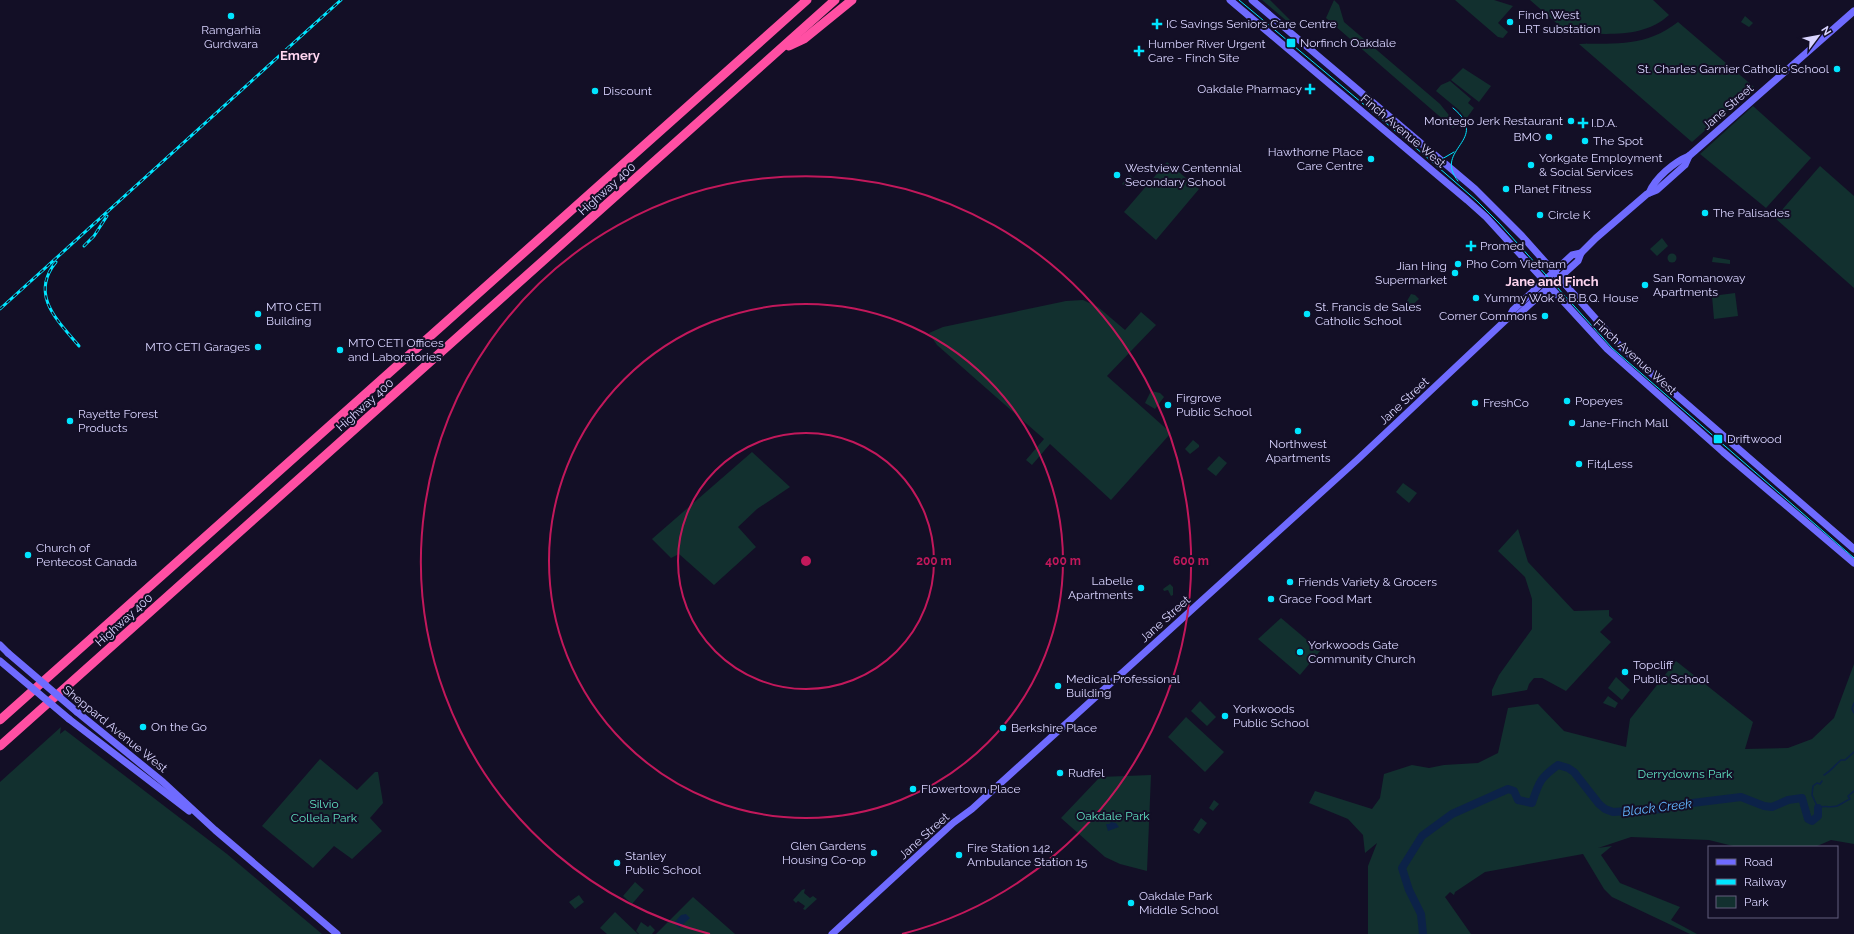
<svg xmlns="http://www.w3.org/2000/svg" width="1854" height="934" font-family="Raleway,sans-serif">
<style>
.green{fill:#12302f}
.water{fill:#0c2248}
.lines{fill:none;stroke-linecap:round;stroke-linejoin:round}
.stream{stroke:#0c2248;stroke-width:1.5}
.river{stroke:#0c2248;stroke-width:8}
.secondary{stroke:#6f6bff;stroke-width:7}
.highway{stroke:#ff4fa3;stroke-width:9}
.tram{stroke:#00e5ff;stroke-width:1}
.rail-casing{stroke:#00e5ff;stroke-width:3}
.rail{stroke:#130f26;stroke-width:1.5;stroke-dasharray:4.5;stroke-linecap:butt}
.secondary-bridge{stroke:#6f6bff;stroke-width:7}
.ring{fill:none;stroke:#c2185b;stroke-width:2}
.poi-dot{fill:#00e5ff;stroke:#130f26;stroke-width:1.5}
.labels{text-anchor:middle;stroke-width:4;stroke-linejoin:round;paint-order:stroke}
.poi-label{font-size:12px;fill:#d9d4ff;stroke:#130f26;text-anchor:start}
.street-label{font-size:12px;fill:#d9d4ff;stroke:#130f26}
.park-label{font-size:12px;fill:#5fe0c0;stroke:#130f26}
.neighbourhood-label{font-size:13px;font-weight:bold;fill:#ffd6f0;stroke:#130f26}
.water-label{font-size:13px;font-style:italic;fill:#62b6ff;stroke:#130f26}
.centre{fill:#c2185b;stroke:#130f26;stroke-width:2}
.ring-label{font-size:12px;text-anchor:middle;font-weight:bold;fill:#c2185b;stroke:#130f26;stroke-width:4;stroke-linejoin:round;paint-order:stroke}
</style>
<rect width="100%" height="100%" fill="#130f26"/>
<!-- green -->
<g class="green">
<path d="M1262,0H1270L1292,22L1289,23Z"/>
<path d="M1334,0L1339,5L1344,22L1440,104L1456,124L1453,128L1326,18Z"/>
<path d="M1455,0H1494L1513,6L1498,23L1508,32L1503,38L1498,37Z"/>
<path d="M1530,0H1653L1669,15C1642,40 1602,33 1568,33Z"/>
<path d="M1745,16L1753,23L1749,27L1741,22Z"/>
<path d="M1678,22L1754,87L1692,142L1579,44C1617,43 1646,47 1678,22Z"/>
<path d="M1463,68L1491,86L1479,102L1451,80Z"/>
<path d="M1450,81L1471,99L1468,103L1474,108L1466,119L1459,110L1436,91L1441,85Z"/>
<path d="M1753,106L1811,158L1766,208L1700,154Z"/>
<path d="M1167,162L1199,189L1156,240L1124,212Z"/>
<path d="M1820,166L1854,196V288L1775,218Z"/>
<path d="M1130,175L1135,179L1127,188L1122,184Z"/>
<path d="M1662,238L1668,246L1657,256L1650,249Z"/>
<circle cx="1672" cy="258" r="4.5"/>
<path d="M1713,257L1730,260V264L1712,262Z"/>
<path d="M1735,293L1738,316L1714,319L1712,296Z"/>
<path d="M1411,294L1415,295L1419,299L1409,308L1407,301Z"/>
<path d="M1083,300L1098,307L1125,330L1141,312L1156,325L1107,376L1171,433L1111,500L1050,444L1032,465L1026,460L1044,439L937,345L929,333L943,327L1066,301Z"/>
<path d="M1151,391L1160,393L1164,397L1155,409L1145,403Z"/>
<path d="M1193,440L1199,445V447L1190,454L1185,449Z"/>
<path d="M752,452L790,487L757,509L738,527L756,547L714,585L679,554L671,558L652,539Z"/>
<path d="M1219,456L1227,463L1216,476L1207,469Z"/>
<path d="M1403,483L1417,493L1409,503L1396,492Z"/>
<path d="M1518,529L1528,562L1574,611L1609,610V616L1613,619L1600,632L1611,642L1566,691L1542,678H1534L1529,684L1527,690L1492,696V690L1499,675L1532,629V599L1525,577L1498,551Z"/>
<path d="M1170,584L1173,587V595L1171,596L1168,590L1164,591L1163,589Z"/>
<path d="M1281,618L1320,651L1300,675L1258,639Z"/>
<path d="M1676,661L1753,722L1745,749L1788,748L1812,739L1834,718L1854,664V844L1831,840L1815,847H1737L1709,840L1631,837L1598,848L1612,846L1601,855L1620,883L1680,907L1671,920L1697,934H1690L1612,897L1604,889L1583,854L1485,872L1455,892L1454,895L1450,892L1445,897L1471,934H1368V866L1377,843L1365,853L1363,835L1348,819L1309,803L1315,791L1372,809L1380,798L1384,774L1412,765L1429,768L1444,765L1478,763L1498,753L1508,708L1538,704L1564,731L1626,747L1630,719Z"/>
<path d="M1616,677L1630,690L1622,700L1608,688Z"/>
<path d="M1608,696L1618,703L1615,708L1603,703Z"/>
<path d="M1200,701L1216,717L1207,726L1191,711Z"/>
<path d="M1186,717L1224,752L1205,772L1168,737Z"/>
<path d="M61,727L60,734L65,730L227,854L322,934H0V782Z"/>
<path d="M320,759L357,790L375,772H378L383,803L370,818L382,831L352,859L334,846L313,868L262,826Z"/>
<path d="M1151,775L1147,871L1120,864L1105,857L1061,818L1100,777Z"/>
<path d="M1214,800L1219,804L1213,811L1209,808Z"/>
<path d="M1201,818L1207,823L1199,834L1193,830Z"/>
<path d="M635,882L644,890L632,904L623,896Z"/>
<path d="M805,889L804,893L810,898L813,896L817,899L805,910L803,909L805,906L798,901L796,903L793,900L802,890Z"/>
<path d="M579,895L584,902L575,909L569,902Z"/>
<path d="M693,897L735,934H656Z"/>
<path d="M615,912L638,934H607L600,928Z"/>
<path d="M641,922L648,927L650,925L655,930L652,934H639L636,931Z"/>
</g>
<!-- water -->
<g class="water">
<path d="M1111,822L1116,823L1119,827L1108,831L1106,824H1109Z"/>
<path d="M686,914L690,918L679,928L674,923L681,915Z"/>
</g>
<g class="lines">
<!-- stream -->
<g class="stream">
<path d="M1854,703L1852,709L1854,713"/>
<path d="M1824,775C1831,771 1835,765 1841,760H1845L1854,752"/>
<path d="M1822,781L1820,784L1817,783L1813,786L1812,795L1818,808C1824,805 1830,808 1837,806C1842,804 1845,801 1850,799L1848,796L1854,791"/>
</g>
<!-- river -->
<path class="river" d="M1423,934L1421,914L1409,890L1402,868L1422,836L1452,814L1508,789L1514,791L1518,800L1532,803C1539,782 1540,778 1558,765L1568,768L1574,772L1599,804L1605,809L1613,812L1663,809L1676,805L1741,797L1764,806L1772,807L1788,800L1802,798L1808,819L1812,821L1818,816V808"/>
<!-- secondary -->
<g class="secondary">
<path d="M1230,0L1467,200L1486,217L1607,349L1723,452L1854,563"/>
<path d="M1252,0L1475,189L1522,236L1620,346L1854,549"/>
<path d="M1649,193C1655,178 1674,162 1689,156L1854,11"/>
<path d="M1509,317L1518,315L1578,261L1581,253L1596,238L1647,194L1657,190L1685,165L1689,156"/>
<path d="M0,645L8,653"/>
<path d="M77,712L163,782L215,830L337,934"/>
<path d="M69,719L189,811"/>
<path d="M832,934L953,823L972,809L1357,460L1509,317L1513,310L1572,255L1581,253"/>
</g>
<!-- highway -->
<g class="highway">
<path d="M789,46L804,39L852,0"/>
<path d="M0,720L807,0"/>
<path d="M0,746L835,0"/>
</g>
<!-- tram -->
<g class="tram">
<path d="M1239,0L1423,154L1477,201L1499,223L1612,348L1854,558"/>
<path d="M1453,108C1492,140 1432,149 1458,181"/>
<path d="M1429,157L1442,159L1454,152"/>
</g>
<defs>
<g id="rail">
<path d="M84,246L94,236L107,216"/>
<path d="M56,262C29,295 58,321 79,346"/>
<path d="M0,309L341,0"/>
</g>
</defs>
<!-- rail casing -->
<use href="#rail" class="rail-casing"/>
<!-- rail -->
<use href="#rail" class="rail"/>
<!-- secondary-bridge -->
<g class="secondary-bridge">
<path d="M8,653L77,712"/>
<path d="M0,661L69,719"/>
</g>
</g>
<!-- distance rings -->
<g class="ring">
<circle cx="806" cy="561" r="128"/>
<circle cx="806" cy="561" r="257"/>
<path d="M710 934A385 385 0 1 1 902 934"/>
</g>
<!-- markers -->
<g class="poi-dot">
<circle cx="231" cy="16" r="4"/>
<circle cx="1510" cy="22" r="4"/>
<path d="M1155 18h4v4h4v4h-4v4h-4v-4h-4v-4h4z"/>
<rect x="1286" y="38" width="10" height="10" rx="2"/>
<path d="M1137 45h4v4h4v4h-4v4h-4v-4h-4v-4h4z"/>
<circle cx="1837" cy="69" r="4"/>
<path d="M1308 83h4v4h4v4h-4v4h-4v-4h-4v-4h4z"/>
<circle cx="595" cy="91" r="4"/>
<circle cx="1571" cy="121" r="4"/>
<path d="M1581 117h4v4h4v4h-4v4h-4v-4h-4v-4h4z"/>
<circle cx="1549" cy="137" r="4"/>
<circle cx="1585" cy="141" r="4"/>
<circle cx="1371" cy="159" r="4"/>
<circle cx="1531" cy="165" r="4"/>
<circle cx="1117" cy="175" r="4"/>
<circle cx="1506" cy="189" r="4"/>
<circle cx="1705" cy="213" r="4"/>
<circle cx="1540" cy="215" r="4"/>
<path d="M1469 240h4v4h4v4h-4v4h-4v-4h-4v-4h4z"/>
<circle cx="1458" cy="264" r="4"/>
<circle cx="1455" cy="273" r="4"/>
<circle cx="1645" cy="285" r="4"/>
<circle cx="1476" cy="298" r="4"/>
<circle cx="258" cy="314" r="4"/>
<circle cx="1307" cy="314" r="4"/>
<circle cx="1545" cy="316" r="4"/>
<circle cx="258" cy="347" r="4"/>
<circle cx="340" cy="350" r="4"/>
<circle cx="1567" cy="401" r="4"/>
<circle cx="1475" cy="403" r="4"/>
<circle cx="1168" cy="405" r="4"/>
<circle cx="70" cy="421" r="4"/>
<circle cx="1572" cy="423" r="4"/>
<circle cx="1298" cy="431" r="4"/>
<rect x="1713" y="434" width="10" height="10" rx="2"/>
<circle cx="1579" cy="464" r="4"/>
<circle cx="28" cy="555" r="4"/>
<circle cx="1290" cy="582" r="4"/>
<circle cx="1141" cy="588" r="4"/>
<circle cx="1271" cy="599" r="4"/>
<circle cx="1300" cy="652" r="4"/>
<circle cx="1625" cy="672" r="4"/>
<circle cx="1058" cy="686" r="4"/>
<circle cx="1225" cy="716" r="4"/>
<circle cx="143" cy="727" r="4"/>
<circle cx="1003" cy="728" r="4"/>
<circle cx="1060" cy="773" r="4"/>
<circle cx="913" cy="789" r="4"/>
<circle cx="874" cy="853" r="4"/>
<circle cx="959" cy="855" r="4"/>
<circle cx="617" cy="863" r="4"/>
<circle cx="1131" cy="903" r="4"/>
</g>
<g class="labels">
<!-- poi labels -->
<g class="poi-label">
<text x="1518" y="19">Finch West<tspan x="1518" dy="14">LRT substation</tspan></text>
<text x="1166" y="28">IC Savings Seniors Care Centre</text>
<text x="231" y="34" text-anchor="middle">Ramgarhia<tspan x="231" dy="14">Gurdwara</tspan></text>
<text x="1300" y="47">Norfinch Oakdale</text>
<text x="1148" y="48">Humber River Urgent<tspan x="1148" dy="14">Care - Finch Site</tspan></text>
<text x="1829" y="73" text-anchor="end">St. Charles Garnier Catholic School</text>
<text x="1302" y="93" text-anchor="end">Oakdale Pharmacy</text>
<text x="603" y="95">Discount</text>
<text x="1563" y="125" text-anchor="end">Montego Jerk Restaurant</text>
<text x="1591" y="127">I.D.A.</text>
<text x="1541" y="141" text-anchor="end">BMO</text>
<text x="1593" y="145">The Spot</text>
<text x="1363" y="156" text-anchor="end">Hawthorne Place<tspan x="1363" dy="14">Care Centre</tspan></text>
<text x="1539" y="162">Yorkgate Employment<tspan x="1539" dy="14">&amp; Social Services</tspan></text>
<text x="1125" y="172">Westview Centennial<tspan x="1125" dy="14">Secondary School</tspan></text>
<text x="1514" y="193">Planet Fitness</text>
<text x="1713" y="217">The Palisades</text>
<text x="1548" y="219">Circle K</text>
<text x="1480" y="250">Promed</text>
<text x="1466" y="268">Pho Com Vietnam</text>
<text x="1447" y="270" text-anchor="end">Jian Hing<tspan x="1447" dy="14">Supermarket</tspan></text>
<text x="1653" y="282">San Romanoway<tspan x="1653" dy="14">Apartments</tspan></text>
<text x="1484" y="302">Yummy Wok &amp; B.B.Q. House</text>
<text x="266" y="311">MTO CETI<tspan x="266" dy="14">Building</tspan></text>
<text x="1315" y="311">St. Francis de Sales<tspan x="1315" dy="14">Catholic School</tspan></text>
<text x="1537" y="320" text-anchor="end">Corner Commons</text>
<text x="348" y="347">MTO CETI Offices<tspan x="348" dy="14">and Laboratories</tspan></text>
<text x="250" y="351" text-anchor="end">MTO CETI Garages</text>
<text x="1176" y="402">Firgrove<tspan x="1176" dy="14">Public School</tspan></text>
<text x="1575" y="405">Popeyes</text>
<text x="1483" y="407">FreshCo</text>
<text x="78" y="418">Rayette Forest<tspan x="78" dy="14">Products</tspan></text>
<text x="1580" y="427">Jane-Finch Mall</text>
<text x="1727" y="443">Driftwood</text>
<text x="1298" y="448" text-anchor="middle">Northwest<tspan x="1298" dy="14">Apartments</tspan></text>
<text x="1587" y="468">Fit4Less</text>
<text x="36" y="552">Church of<tspan x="36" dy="14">Pentecost Canada</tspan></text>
<text x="1133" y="585" text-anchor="end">Labelle<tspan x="1133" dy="14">Apartments</tspan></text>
<text x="1298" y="586">Friends Variety &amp; Grocers</text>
<text x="1279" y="603">Grace Food Mart</text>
<text x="1308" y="649">Yorkwoods Gate<tspan x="1308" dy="14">Community Church</tspan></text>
<text x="1633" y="669">Topcliff<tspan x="1633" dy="14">Public School</tspan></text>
<text x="1066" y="683">Medical Professional<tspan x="1066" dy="14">Building</tspan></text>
<text x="1233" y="713">Yorkwoods<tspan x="1233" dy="14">Public School</tspan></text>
<text x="151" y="731">On the Go</text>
<text x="1011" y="732">Berkshire Place</text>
<text x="1068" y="777">Rudfel</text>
<text x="921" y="793">Flowertown Place</text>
<text x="866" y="850" text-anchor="end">Glen Gardens<tspan x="866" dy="14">Housing Co-op</tspan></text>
<text x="967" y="852">Fire Station 142,<tspan x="967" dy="14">Ambulance Station 15</tspan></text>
<text x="625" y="860">Stanley<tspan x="625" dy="14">Public School</tspan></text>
<text x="1139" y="900">Oakdale Park<tspan x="1139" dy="14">Middle School</tspan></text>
</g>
<!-- street labels -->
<g class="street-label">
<text transform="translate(1728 107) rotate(-41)" y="4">Jane Street</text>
<text transform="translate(1403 131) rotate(40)" y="4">Finch Avenue West</text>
<text transform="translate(607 189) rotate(-42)" y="4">Highway 400</text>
<text transform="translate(1635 357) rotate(42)" y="4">Finch Avenue West</text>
<text transform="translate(1404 401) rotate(-43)" y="4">Jane Street</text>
<text transform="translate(365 405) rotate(-42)" y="4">Highway 400</text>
<text transform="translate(1165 619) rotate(-42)" y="4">Jane Street</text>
<text transform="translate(124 620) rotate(-42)" y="4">Highway 400</text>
<text transform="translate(115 729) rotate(39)" y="4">Sheppard Avenue West</text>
<text transform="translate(924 836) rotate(-42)" y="4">Jane Street</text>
</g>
<!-- park labels -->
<g class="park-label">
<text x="1685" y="778">Derrydowns Park</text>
<text x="324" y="808">Silvio<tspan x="324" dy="14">Collela Park</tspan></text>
<text x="1113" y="820">Oakdale Park</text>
</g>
<!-- neighbourhood labels -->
<g class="neighbourhood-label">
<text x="300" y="60">Emery</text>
<text x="1552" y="286">Jane and Finch</text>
</g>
<!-- water labels -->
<g class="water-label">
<text transform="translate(1657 807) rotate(-7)" y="5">Black Creek</text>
</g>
</g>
<circle cx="806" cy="561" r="6" class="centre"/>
<g class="ring-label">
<text x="934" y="565">200 m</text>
<text x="1063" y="565">400 m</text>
<text x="1191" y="565">600 m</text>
</g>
<!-- legend -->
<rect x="1708" y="846" width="130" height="72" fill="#130f26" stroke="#625e7d"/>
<rect x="1716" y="859" width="20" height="6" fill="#6f6bff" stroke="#625e7d"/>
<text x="1744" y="866" font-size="12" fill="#d9d4ff">Road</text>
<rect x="1716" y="879" width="20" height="6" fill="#00e5ff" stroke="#625e7d"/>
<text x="1744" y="886" font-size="12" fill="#d9d4ff">Railway</text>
<rect x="1716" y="896" width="20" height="12" fill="#12302f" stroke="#625e7d"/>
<text x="1744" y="906" font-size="12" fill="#d9d4ff">Park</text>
<!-- north arrow -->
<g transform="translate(1818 36) rotate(58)" stroke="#130f26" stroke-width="3" paint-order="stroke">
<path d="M0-3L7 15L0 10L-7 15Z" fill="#d9d4ff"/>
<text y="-6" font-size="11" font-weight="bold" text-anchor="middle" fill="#d9d4ff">N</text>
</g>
</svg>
